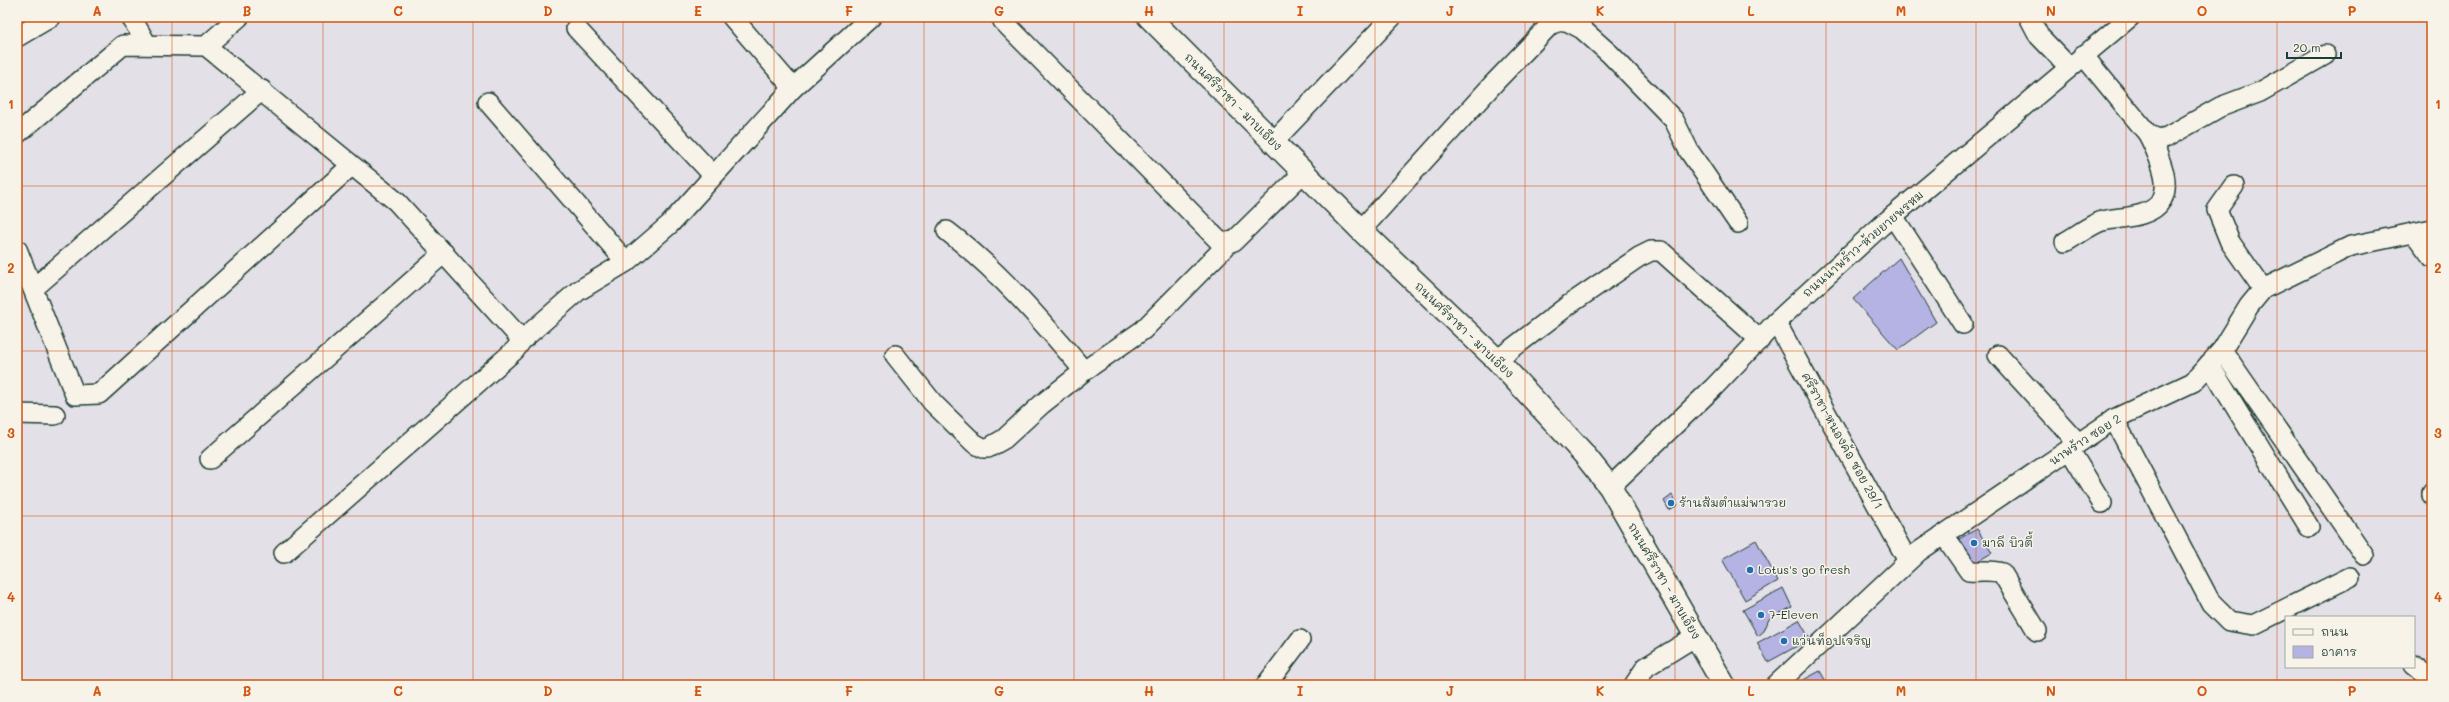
<svg xmlns="http://www.w3.org/2000/svg" width="2449" height="702" font-family="Mali,'Playpen Sans Thai',sans-serif">
<style>
.building{fill:#b5b2e4;stroke:#1f3d34}
.lines{fill:none;stroke-linecap:round;stroke-linejoin:round}
.minor-casing{stroke:#1f3d34;stroke-width:22}
.major-casing{stroke:#1f3d34;stroke-width:25}
.minor{stroke:#f7f3e8;stroke-width:19}
.major{stroke:#f7f3e8;stroke-width:22}
.grid{fill:none;stroke:#d45610;stroke-width:1;stroke-opacity:0.55}
.poi-dot{fill:#1f6fb2;stroke:#f7f3e8;stroke-width:1.5}
.labels{text-anchor:middle;stroke-width:3;stroke-linejoin:round;paint-order:stroke}
.street-label{font-size:12px;fill:#1f3d34;stroke:#f7f3e8}
.poi-label{font-size:12px;fill:#1f3d34;stroke:#f7f3e8;text-anchor:start}
.neatline{fill:none;stroke:#d45610;stroke-width:1.5}
.grid-label{font-size:13px;text-anchor:middle;font-weight:bold;fill:#d45610}
</style>
<rect width="100%" height="100%" fill="#e3e0e7"/>
<filter id="ink" filterUnits="userSpaceOnUse"><feTurbulence type="fractalNoise" baseFrequency=".025" numOctaves="2"/><feDisplacementMap in="SourceGraphic" scale="8" xChannelSelector="R" yChannelSelector="G"/><feConvolveMatrix kernelMatrix="1 2 1 2 8 2 1 2 1" color-interpolation-filters="sRGB"/></filter>
<g filter="url(#ink)">
<!-- building -->
<g class="building">
<path d="M1899,258L1936,322L1898,350L1853,299Z"/>
<path d="M1672,495L1678,505L1669,510L1664,501Z"/>
<path d="M1977,529L1992,553L1969,566L1955,541Z"/>
<path d="M1756,540L1778,581L1745,600L1722,559Z"/>
<path d="M1783,588L1792,607L1769,619L1764,631L1758,636L1743,610Z"/>
<path d="M1799,620L1810,639L1768,662L1757,643Z"/>
<path d="M1820,671L1828,685H1794Z"/>
</g>
<g class="lines">
<defs>
<g id="minor">
<path d="M131,17L146,43"/>
<path d="M732,17L793,88"/>
<path d="M2029,17L2039,36L2069,67"/>
<path d="M1003,21L1221,243L1234,241L1303,173"/>
<path d="M576,28L713,175"/>
<path d="M17,37L51,17"/>
<path d="M206,46L239,17"/>
<path d="M2083,55L2148,134L2158,139L2167,137L2220,107L2260,92L2325,55"/>
<path d="M488,102L626,262"/>
<path d="M17,134L123,45L206,46L397,202L522,340"/>
<path d="M1273,142L1392,17"/>
<path d="M2234,186L2217,210L2230,242L2263,289"/>
<path d="M1893,216L1963,324"/>
<path d="M1361,230L1495,82L1551,24L1565,20L1582,29L1610,54L1674,120L1689,151L1738,223"/>
<path d="M947,231C999,271 1042,321 1084,371"/>
<path d="M2414,233L2432,257"/>
<path d="M2065,242C2076,236 2090,225 2102,221C2115,218 2129,218 2142,214C2182,202 2161,160 2148,134"/>
<path d="M17,249L75,395L99,394L351,166"/>
<path d="M34,288L262,90"/>
<path d="M1776,322L1908,561"/>
<path d="M2222,350L2364,555"/>
<path d="M895,355L933,403L974,443L983,448H988L1004,439L1042,404L1084,371L1143,330L1229,243"/>
<path d="M1998,355L2078,443"/>
<path d="M1497,360L1570,304L1639,257L1651,251H1661L1760,340"/>
<path d="M2209,364L2309,527"/>
<path d="M17,414L55,415"/>
<path d="M2114,419L2211,603L2229,621L2253,625L2350,577"/>
<path d="M2069,449L2102,503"/>
<path d="M210,459L444,253"/>
<path d="M1610,487L1713,388L1776,322L1881,226L2130,17"/>
<path d="M2432,493V495"/>
<path d="M1944,535L1969,571C1981,572 1991,569 2002,573L2037,631"/>
<path d="M284,553L515,350L522,340L578,291L626,262L670,224L793,88L871,17"/>
<path d="M2414,665L2432,679"/>
<path d="M1266,685L1300,640"/>
<path d="M1634,685L1646,667L1696,636"/>
<path d="M1776,685L1918,552L2114,419L2193,382L2222,350L2249,306L2263,289L2351,246L2432,229"/>
</g>
<path id="major" d="M1149,17L1361,230L1497,360L1583,453L1610,487L1724,685"/>
</defs>
<!-- minor casing -->
<use href="#minor" class="minor-casing"/>
<!-- major casing -->
<use href="#major" class="major-casing"/>
<!-- minor -->
<use href="#minor" class="minor"/>
<!-- major -->
<use href="#major" class="major"/>
</g>
</g>
<!-- grid -->
<path class="grid" d="M172,17V685M323,17V685M473,17V685M623,17V685M774,17V685M924,17V685M1074,17V685M1224,17V685M1375,17V685M1525,17V685M1675,17V685M1826,17V685M1976,17V685M2126,17V685M2277,17V685M17,186H2432M17,351H2432M17,516H2432"/>
<!-- markers -->
<g class="poi-dot">
<circle cx="1671" cy="503" r="4"/>
<circle cx="1974" cy="543" r="4"/>
<circle cx="1750" cy="570" r="4"/>
<circle cx="1761" cy="615" r="4"/>
<circle cx="1784" cy="641" r="4"/>
</g>
<g class="labels">
<!-- street labels -->
<g class="street-label">
<text transform="translate(1233 102) rotate(45)" y="4">ถนนศรีราชา - มาบเอียง</text>
<text transform="translate(1863 244) rotate(-41)" y="4">ถนนนาพร้าว-ห้วยยายพรหม</text>
<text transform="translate(1464 330) rotate(44)" y="4">ถนนศรีราชา - มาบเอียง</text>
<text transform="translate(2085 440) rotate(-33)" y="4">นาพร้าว ซอย 2</text>
<text transform="translate(1842 441) rotate(61)" y="4">ศรีราชา-หนองค้อ ซอย 29/1</text>
<text transform="translate(1664 581) rotate(60)" y="4">ถนนศรีราชา - มาบเอียง</text>
</g>
<!-- poi labels -->
<g class="poi-label">
<text x="1679" y="507">ร้านส้มตำแม่พารวย</text>
<text x="1982" y="547">มาลี บิวตี้</text>
<text x="1758" y="574">Lotus's go fresh</text>
<text x="1769" y="619">7-Eleven</text>
<text x="1792" y="645">แว่นท็อปเจริญ</text>
</g>
</g>
<!-- margin -->
<rect width="2449" height="702" fill="none" stroke="#f7f3e8" stroke-width="44"/>
<!-- legend -->
<rect x="2285" y="616" width="130" height="52" fill="#f7f3e8" stroke="#a1aaa0"/>
<rect x="2293" y="629" width="20" height="6" fill="#f7f3e8" stroke="#a1aaa0"/>
<text x="2321" y="636" font-size="12" fill="#1f3d34">ถนน</text>
<rect x="2293" y="646" width="20" height="12" fill="#b5b2e4" stroke="#a1aaa0"/>
<text x="2321" y="656" font-size="12" fill="#1f3d34">อาคาร</text>
<!-- scale -->
<path d="M2287 52v6h54v-6" fill="none" stroke="#1f3d34" stroke-width="2"/>
<text x="2293" y="52" font-size="12" fill="#1f3d34" stroke="#f7f3e8" stroke-width="3" paint-order="stroke">20 m</text>
<rect x="22" y="22" width="2405" height="658" class="neatline"/>
<g class="grid-label">
<text x="97" y="16">A</text>
<text x="247" y="16">B</text>
<text x="398" y="16">C</text>
<text x="548" y="16">D</text>
<text x="698" y="16">E</text>
<text x="849" y="16">F</text>
<text x="999" y="16">G</text>
<text x="1149" y="16">H</text>
<text x="1300" y="16">I</text>
<text x="1450" y="16">J</text>
<text x="1600" y="16">K</text>
<text x="1751" y="16">L</text>
<text x="1901" y="16">M</text>
<text x="2051" y="16">N</text>
<text x="2202" y="16">O</text>
<text x="2352" y="16">P</text>
<text x="11" y="109">1</text>
<text x="2438" y="109">1</text>
<text x="11" y="273">2</text>
<text x="2438" y="273">2</text>
<text x="11" y="438">3</text>
<text x="2438" y="438">3</text>
<text x="11" y="602">4</text>
<text x="2438" y="602">4</text>
<text x="97" y="696">A</text>
<text x="247" y="696">B</text>
<text x="398" y="696">C</text>
<text x="548" y="696">D</text>
<text x="698" y="696">E</text>
<text x="849" y="696">F</text>
<text x="999" y="696">G</text>
<text x="1149" y="696">H</text>
<text x="1300" y="696">I</text>
<text x="1450" y="696">J</text>
<text x="1600" y="696">K</text>
<text x="1751" y="696">L</text>
<text x="1901" y="696">M</text>
<text x="2051" y="696">N</text>
<text x="2202" y="696">O</text>
<text x="2352" y="696">P</text>
</g>
</svg>
